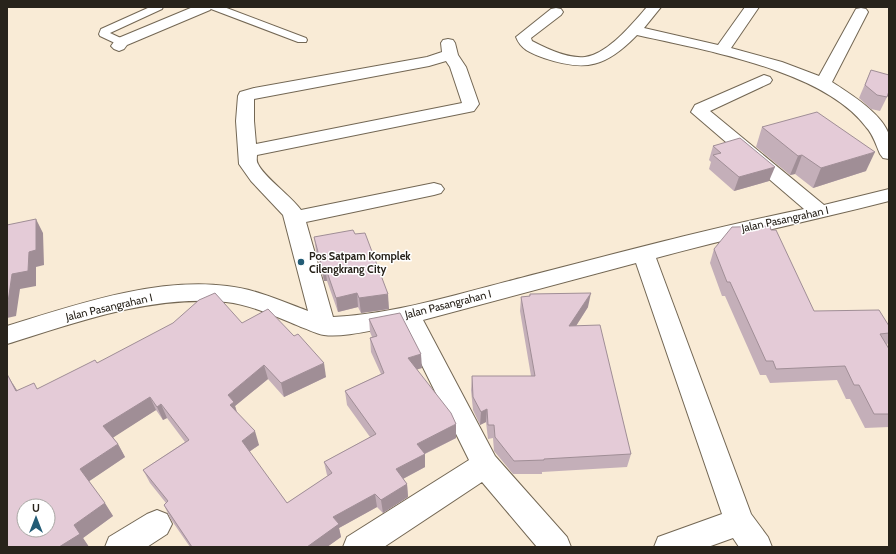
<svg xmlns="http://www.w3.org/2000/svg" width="896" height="554" font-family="Cabin,sans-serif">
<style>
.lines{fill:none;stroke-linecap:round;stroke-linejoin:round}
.lane-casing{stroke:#736754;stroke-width:2}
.street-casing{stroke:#736754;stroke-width:2}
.lane{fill:#fff;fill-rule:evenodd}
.street{fill:#fff;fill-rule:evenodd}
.wall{fill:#c4afb9}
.shaded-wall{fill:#a08e96}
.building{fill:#e4cbd7;stroke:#a08e96;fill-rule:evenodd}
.poi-dot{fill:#235c76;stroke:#fff;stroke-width:1.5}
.labels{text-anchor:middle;stroke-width:3;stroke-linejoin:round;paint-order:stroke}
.street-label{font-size:11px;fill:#28231b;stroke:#fff}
.poi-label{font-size:11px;font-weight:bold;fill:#28231b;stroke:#fff;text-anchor:start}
</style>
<rect width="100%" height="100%" fill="#f9ebd6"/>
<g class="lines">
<defs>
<g id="lane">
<path d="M150,7H163L162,9L110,33L125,40L126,42L125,44H117L100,36L99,34L101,29Z"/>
<path d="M210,7H224L306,38L307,40L306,42H298L211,9Z"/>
</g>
<g id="street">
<path d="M193,7H212L210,10L127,45L124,49L119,51L114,49L111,46L116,39Z"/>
<path d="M647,7H661L644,28L718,45L745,7H759L731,48L782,62L819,76L856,9L861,8L866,9L868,12L832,82C849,93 883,114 889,135C891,142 889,152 889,159L883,158L880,154C876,145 873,134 866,127C824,70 703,50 637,35C606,67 586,72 544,58C531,53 521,50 516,37L551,9L556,8L561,9L563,12L561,15L531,38L532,41C547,49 568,59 585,57C608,54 632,24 647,7Z"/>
<path d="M448,39L453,40L455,43L458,55L466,67L479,104L474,111L257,155C257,157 256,161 258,164C263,176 291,196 301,210L434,183L441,185L444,189L441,193L434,195L306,222L333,317C394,314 454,295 513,280C610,255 706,229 804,209L691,112L695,105L764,75L770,77L772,80L770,83L710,111L824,205L889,189V201C811,221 733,237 656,258L751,514L768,537L772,547H739L733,538L708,547H654L658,537L722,514L636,263L423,320L495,456L567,537L571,547H537L482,482L384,547H343L347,537L469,460L402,325C380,328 345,338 324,335C316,334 308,329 301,327C277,317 252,305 226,302C151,295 78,322 7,344V326C75,305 155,277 227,286C255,289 282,301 308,311L283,215L251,181L239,164L236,121L238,96L240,92L254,88L427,57L442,52L441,43L443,40ZM446,61L450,67L462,103L256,144L254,121V99L429,66Z"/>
<path d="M157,510L167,514L172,524L167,534L147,547H105L109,537L147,514Z"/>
</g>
</defs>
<!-- lane casing -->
<use href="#lane" class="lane-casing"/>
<!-- street casing -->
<use href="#street" class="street-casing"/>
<!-- lane -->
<use href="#lane" class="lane"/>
<!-- street -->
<use href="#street" class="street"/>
</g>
<!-- wall -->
<g class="wall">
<path d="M871,70L887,97L880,111L871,109L859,98Z"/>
<path d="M762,127L866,171L813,188L795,174L790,175L756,147Z"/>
<path d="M713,146L769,181L734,191L709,169L711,162L709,160Z"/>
<path d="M355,234L389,309L361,313L358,307L338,312L327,281H324L316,251L314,237Z"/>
<path d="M714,249L814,311L889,326V341L887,345L889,349V427L865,428L850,399H846L837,380L770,383L766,375H760L725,296H722L710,263Z"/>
<path d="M530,294L588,307L576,326L631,454L627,467L542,472V474H513L494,451L493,438L488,439L486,422L480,425L473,410L471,390L472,376H531L520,311L521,297L529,296Z"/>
<path d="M369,319L422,368L417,369L456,438L425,454V467L403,479L407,484L408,497L383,513L377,507L339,528L341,537L327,547H190L170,518L164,505L166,503L150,483L143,470L185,442L167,418L163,420L156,410L113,437L118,444L125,457L89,481L113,516L83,538L89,547H7L13,384L17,390L37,389L97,363L242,323L326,377L284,397L268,379L235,406L237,412L259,445L249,452L287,503L328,476L327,475L324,462L370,437L347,405L345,391L381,374L371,352L370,338L372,337L370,332Z"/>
</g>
<!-- shaded-wall -->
<g class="shaded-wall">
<path d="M875,152L866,171L813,188L821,168Z"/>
<path d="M802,155L795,174L790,175L798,156Z"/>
<path d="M775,167L769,181L734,191L739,177Z"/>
<path d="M36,219L43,233L44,265L36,267V286L20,289L16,316L7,318V302L12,274L29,252Z"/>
<path d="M325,266L327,281H324L322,267Z"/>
<path d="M357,293L358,307L338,312L336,298Z"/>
<path d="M591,293L588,307L567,340L569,326Z"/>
<path d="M388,294L389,309L361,313L359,298Z"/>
<path d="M421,354L422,368L409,372L408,358Z"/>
<path d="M324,363L326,377L284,397L281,383Z"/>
<path d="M264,365L268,379L235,406L238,416L230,405L228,395Z"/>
<path d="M7,374L25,404L16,391Z"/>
<path d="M150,397L156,410L111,439L103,426Z"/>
<path d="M161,404L167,418L163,420L157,407Z"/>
<path d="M487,409L486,422L480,425L481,412Z"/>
<path d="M456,424V438L418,457L417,444Z"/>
<path d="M255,431L259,445L246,454L242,441Z"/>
<path d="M118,444L125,457L88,482L80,469Z"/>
<path d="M425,454V467L397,482L396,469Z"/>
<path d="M407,484L408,497L383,513L381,500Z"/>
<path d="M375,494L377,507L339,528L341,537L327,547H307L333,517Z"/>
<path d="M105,503L113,516L83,538L89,547H59L74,525Z"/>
</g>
<!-- building -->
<g class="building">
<path d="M871,70L889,75V91L887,97L877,95L865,85Z"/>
<path d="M817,112L875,152L821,168L802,155L798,156L762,127Z"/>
<path d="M740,138L775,167L739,177L713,155L721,153L713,146Z"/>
<path d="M36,219V250L29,252L28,271L12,274L8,302H7V225Z"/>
<path d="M770,226L771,230H776L814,311L879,310L889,326V333L880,334L889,349V414H874L859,385H854L845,366L776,369L773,361H766L730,282H727L714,249L732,227H735Z"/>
<path d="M353,230L355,234L365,233L388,294L359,298L357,293L336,298L325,266L322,267L314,237Z"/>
<path d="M215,293L242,323L268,309L294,336L298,334L324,363L281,383L264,365L228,395L234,402L230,405L255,431L242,441L287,503L332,473L324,462L376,434L345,391L384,373L370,338L377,336L369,319L400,313L421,354L408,358L451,413L456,424L417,444L425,454L396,469L407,484L381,500L375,494L333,517L339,524L307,547H192L164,505L168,501L143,470L189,440L161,404L157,407L150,397L103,426L118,444L80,469L105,503L74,525L80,534L59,547H7V374L16,391L34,383L37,389L95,360L97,363L173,323L199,300ZM24,506H48V530H24Z"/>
<path d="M591,293L569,326L600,325L631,454L544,459V460L514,461L495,437L494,425H488L487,409L481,412L473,397L472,376H535L521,297L530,296V294Z"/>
</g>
<!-- markers -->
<circle class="poi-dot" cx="301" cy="262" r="4"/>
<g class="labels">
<!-- street labels -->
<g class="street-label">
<text transform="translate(785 219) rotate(-12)" y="4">Jalan Pasangrahan I</text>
<text transform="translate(448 304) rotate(-14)" y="4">Jalan Pasangrahan I</text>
<text transform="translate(109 307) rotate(-13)" y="4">Jalan Pasangrahan I</text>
</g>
<!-- poi labels -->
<g class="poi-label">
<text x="309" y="260">Pos Satpam Komplek<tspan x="309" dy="13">Cilengkrang City</tspan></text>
</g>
</g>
<!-- border -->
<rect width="896" height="554" fill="none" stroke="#28231b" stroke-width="16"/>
<!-- north arrow -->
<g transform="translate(36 518)"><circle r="19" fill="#ffffff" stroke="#a9a7a4"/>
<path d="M0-3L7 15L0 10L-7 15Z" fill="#235c76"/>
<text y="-6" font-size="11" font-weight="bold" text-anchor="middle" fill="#28231b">U</text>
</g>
</svg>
